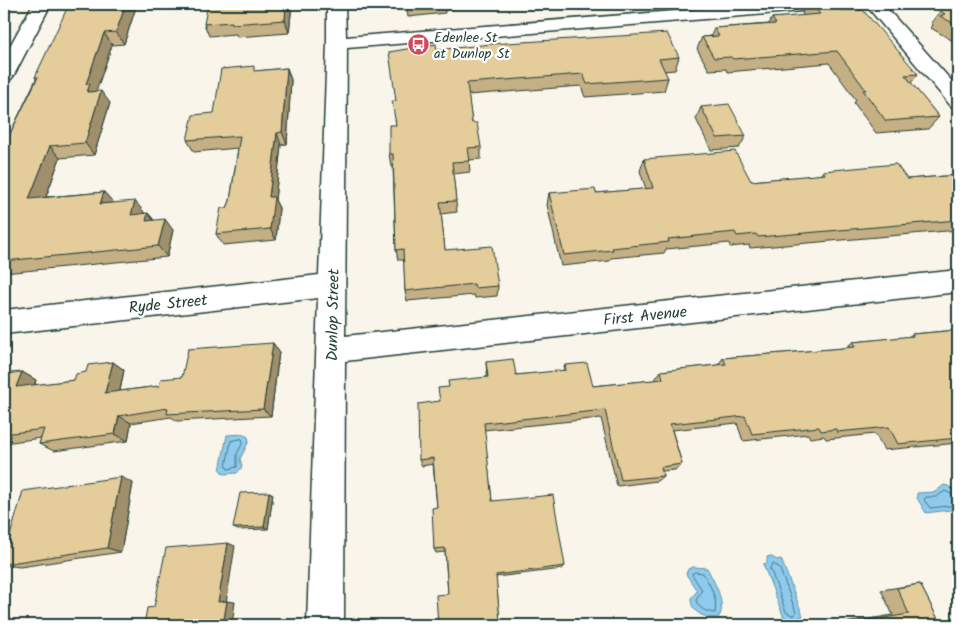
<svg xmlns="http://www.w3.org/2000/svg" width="962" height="629" font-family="Kalam,sans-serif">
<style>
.water{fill:#8dcaed;stroke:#6192a3}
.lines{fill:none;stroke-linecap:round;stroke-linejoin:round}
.shore{stroke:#4b757e;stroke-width:1}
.minor-casing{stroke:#1f3d34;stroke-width:3}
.minor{fill:#fff;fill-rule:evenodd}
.wall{fill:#c5af85;stroke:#1f3d34}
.shaded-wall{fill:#a08f6c;stroke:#1f3d34}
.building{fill:#e5cc9b;stroke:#1f3d34}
.labels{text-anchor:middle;stroke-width:4.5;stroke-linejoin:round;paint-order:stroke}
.far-poi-label{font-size:14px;fill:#1f3d34;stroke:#fff;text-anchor:start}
.street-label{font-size:16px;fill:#1f3d34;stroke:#fff}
</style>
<rect width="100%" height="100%" fill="#faf5eb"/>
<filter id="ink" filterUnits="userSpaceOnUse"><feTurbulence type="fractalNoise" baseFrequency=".02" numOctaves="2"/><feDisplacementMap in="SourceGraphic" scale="10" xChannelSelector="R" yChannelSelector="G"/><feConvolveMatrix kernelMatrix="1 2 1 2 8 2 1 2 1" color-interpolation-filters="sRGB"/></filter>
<g filter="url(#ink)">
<!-- water -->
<g class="water">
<path d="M243,434L248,437L249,441L240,459L242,467L237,473L224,474L220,470L227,435Z"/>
<path d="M944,485C959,488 958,496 958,509L926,513L917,498V493L935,492Z"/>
<path d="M770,556L777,560L781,559L803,616L799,617L798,623L796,624L787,618H784L763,564L767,563V557Z"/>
<path d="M693,567L707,568C714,581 727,604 719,617C707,620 690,613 691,598L697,591L686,574L688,569Z"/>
</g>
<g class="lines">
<!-- shore -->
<g class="shore">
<path d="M242,439L243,442L237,454V467L228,469L226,466L231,441Z"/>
<path d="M958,497L945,491L936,497H926L924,500L930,508L958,505"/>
<path d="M773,564L779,567L796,612L794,616L786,612L770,568Z"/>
<path d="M695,572L703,573C710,585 718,598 715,613C706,612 699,609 696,600L702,590L693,576L692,574Z"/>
</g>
<defs>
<g id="minor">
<path d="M33,4H51L14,75L11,79L4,81V57Z"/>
<path d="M327,4H345L346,37L762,4H836L833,8L827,9L347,48L345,336L958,270V292L345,361L344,625H307L318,298L4,334V310L319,275L327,43Z"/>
<path d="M865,4H883L958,88V108L951,106Z"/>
</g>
</defs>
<!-- minor casing -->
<use href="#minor" class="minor-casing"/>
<!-- minor -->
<use href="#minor" class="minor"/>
</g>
<!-- wall -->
<g class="wall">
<path d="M137,4L124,44L112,45L96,91L110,103L94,155L60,158L46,197L104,192L113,203L144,212V214L148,213L154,220L173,230L167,257L4,273V146L36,79L35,77Z"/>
<path d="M292,4L289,33L237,37L236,34L209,36L204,24Z"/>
<path d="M406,4H497L445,9V13L408,17Z"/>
<path d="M807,4H811L842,10L918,74L911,83L939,117L928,129L876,133L854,103L856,100L829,63L727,72L726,69L709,70L697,49L702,37L711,36L714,28L769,24L772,18L804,16L802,13Z"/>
<path d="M953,4H958V44L931,28L933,25L931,23L940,11L952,5Z"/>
<path d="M437,50L679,57L675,70L664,71L668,78L664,91L585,97L581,86L468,95L472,123L481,147V159L469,160L470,172L453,174L457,212L441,214L445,250L498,286L497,296L475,298L474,295L407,301L405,291L404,260H398L396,250L393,166H391L389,154L396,125V101Z"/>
<path d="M287,68L291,80L287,144L281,145L275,200L279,208L276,240L223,245L216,234L230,201L238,148L194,152L187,140L256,71Z"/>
<path d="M701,107L746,136L739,148L711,150L696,119Z"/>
<path d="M644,159L751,181L820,175L823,171L907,179L958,175V230L750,248L749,245L730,247L729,243L666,249L664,253L611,258L610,261L561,266L547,205L549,193H596L646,189L640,171Z"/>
<path d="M958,330V443L884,450L875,434L826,439L824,436L810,438L808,434L743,441L737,423L672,430L682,464L675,470L662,471L663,476L657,481L617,486L601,418L484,430L492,501L565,566L562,569L496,577L500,622L511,625H438L448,594L445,552L436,553L434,549L437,507L433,464L422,466L419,460L440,401L449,387L487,377L486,362L516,375L563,371L565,365L593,386L655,380V379L661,371L718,365L723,358L845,348L853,342L908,337L912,334Z"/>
<path d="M273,343L279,352L271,416L177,421L171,417L131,423L128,441L54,451L39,444L41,438L4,443V374L22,372L36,380L35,385L74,380L86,372L113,362L124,370L120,391L159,386Z"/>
<path d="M133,483L121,552L20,567L4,565V557Z"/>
<path d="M269,492L273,494L268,529L238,530L233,528Z"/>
<path d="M920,584L941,625H831L893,615L881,590Z"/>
</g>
<!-- shaded-wall -->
<g class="shaded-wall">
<path d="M126,4H137L124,44L116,32Z"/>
<path d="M286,4H292L289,33L285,20Z"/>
<path d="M104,33L112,45L96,92H87L86,84Z"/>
<path d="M287,68L291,80L287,144L282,132Z"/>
<path d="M101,91L110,103L94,155L85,143Z"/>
<path d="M277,133L281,145L275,200L279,208L276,240L270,229L269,197Z"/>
<path d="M50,146L60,158L41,210L29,199Z"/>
<path d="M104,192L114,203L100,204Z"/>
<path d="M135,201L144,212L140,226L131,215Z"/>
<path d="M148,213L157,225L146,221Z"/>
<path d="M165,219L173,230L167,257L158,246Z"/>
<path d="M273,343L279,352L271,416L263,409Z"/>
<path d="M113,362L124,370L118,400L105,393Z"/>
<path d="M22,372L36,380L31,395L16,387Z"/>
<path d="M119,416L131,423L128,441L115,434Z"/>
<path d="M121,477L133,483L121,552L107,548Z"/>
<path d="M269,492L273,494L268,529L264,527Z"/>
<path d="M228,543L235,546L226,603L218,602Z"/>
<path d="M227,601L235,602L232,625H223Z"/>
</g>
<!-- building -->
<g class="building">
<path d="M69,4H126L116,32L104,33L86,84H90L87,92L101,91L85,143L50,146L29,199L104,192L100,204L135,201L131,215L148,213L146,221L165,219L158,246L4,261V146L38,77H35Z"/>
<path d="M208,4H286L285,20L232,24V22L204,24Z"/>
<path d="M811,4H836L842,10H863L918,74L905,75L939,117L886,121L863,90H866L837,51L733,59L731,57L714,58L702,37L719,36L714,28L776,24L772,18L820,14Z"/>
<path d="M955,4H958V26L940,16L945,14L940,11Z"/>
<path d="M667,33L679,57L659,59L668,78L587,84L583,74L467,83L472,123H477L481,147L468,148L470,161L452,162L456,201L440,202L445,250L492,246L498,286L475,288L474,284L405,291L403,249L396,250L393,154H389V125H396L392,101H396L389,52L436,44L437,50L491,44Z"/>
<path d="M254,66V71L287,68L282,132L277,133L269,197H274L270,229L216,234L221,208H227L230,201L240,136L187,140L193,115L214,113L221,69Z"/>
<path d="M729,104L746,136L717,138L701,107Z"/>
<path d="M735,151L751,181L825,174L823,171L896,164L907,179L958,175V220L758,237L756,234L737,236L735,232L668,239L669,242L612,248L613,250L564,255L549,193L595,189L596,193L653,188L644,159Z"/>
<path d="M958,330V438L898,444L889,427L837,432L836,429L821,431L819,427L752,434L745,416L670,424L682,464L661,467L663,476L621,480L605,410L484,423L492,501L553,495L565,566L496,575L500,622L511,620V625H438L436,595L448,594L445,548L434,549L432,508L437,507L433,458L419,460L418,404L440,401L438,388L449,387L448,381L488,377L486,362L513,359L516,375L566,370L565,365L587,363L593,386L663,379L661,371L726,364L723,358L855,347L853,342L913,336L912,334Z"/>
<path d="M273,343L263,409L167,414L168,408L119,416L115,434L39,444L44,429L4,434V374L22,372L16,387L74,380L76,374L86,372L88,365L113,362L105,393L159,386L161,379L182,377L188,349Z"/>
<path d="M121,477L107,548L4,564V557L23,491Z"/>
<path d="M269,492L264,527L233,528L240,493Z"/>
<path d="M228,543L218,602L227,601L223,625H144L147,608L154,607L166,548Z"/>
<path d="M920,584L941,625H842L909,614L897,588Z"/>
</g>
</g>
<!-- icons -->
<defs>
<symbol id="bus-disc" viewBox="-11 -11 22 22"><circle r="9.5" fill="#d1495b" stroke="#fff"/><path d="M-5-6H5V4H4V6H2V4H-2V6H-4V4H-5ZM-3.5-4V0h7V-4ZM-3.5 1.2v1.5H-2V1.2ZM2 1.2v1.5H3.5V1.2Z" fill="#fff"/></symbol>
</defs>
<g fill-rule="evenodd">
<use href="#bus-disc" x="406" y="32" width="25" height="25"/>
</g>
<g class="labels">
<!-- far-poi labels -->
<g class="far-poi-label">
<text x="434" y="42">Edenlee St<tspan x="434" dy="16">at Dunlop St</tspan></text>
</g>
<!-- street labels -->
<g class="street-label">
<text transform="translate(168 303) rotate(-6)" y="6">Ryde Street</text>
<text transform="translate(332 315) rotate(-89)" y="6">Dunlop Street</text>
<text transform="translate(645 315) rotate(-6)" y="6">First Avenue</text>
</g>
</g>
<!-- margin -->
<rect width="962" height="629" fill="none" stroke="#fff" stroke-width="20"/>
<rect x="10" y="10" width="942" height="609" fill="none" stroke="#1f3d34" stroke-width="2" filter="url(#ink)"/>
</svg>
